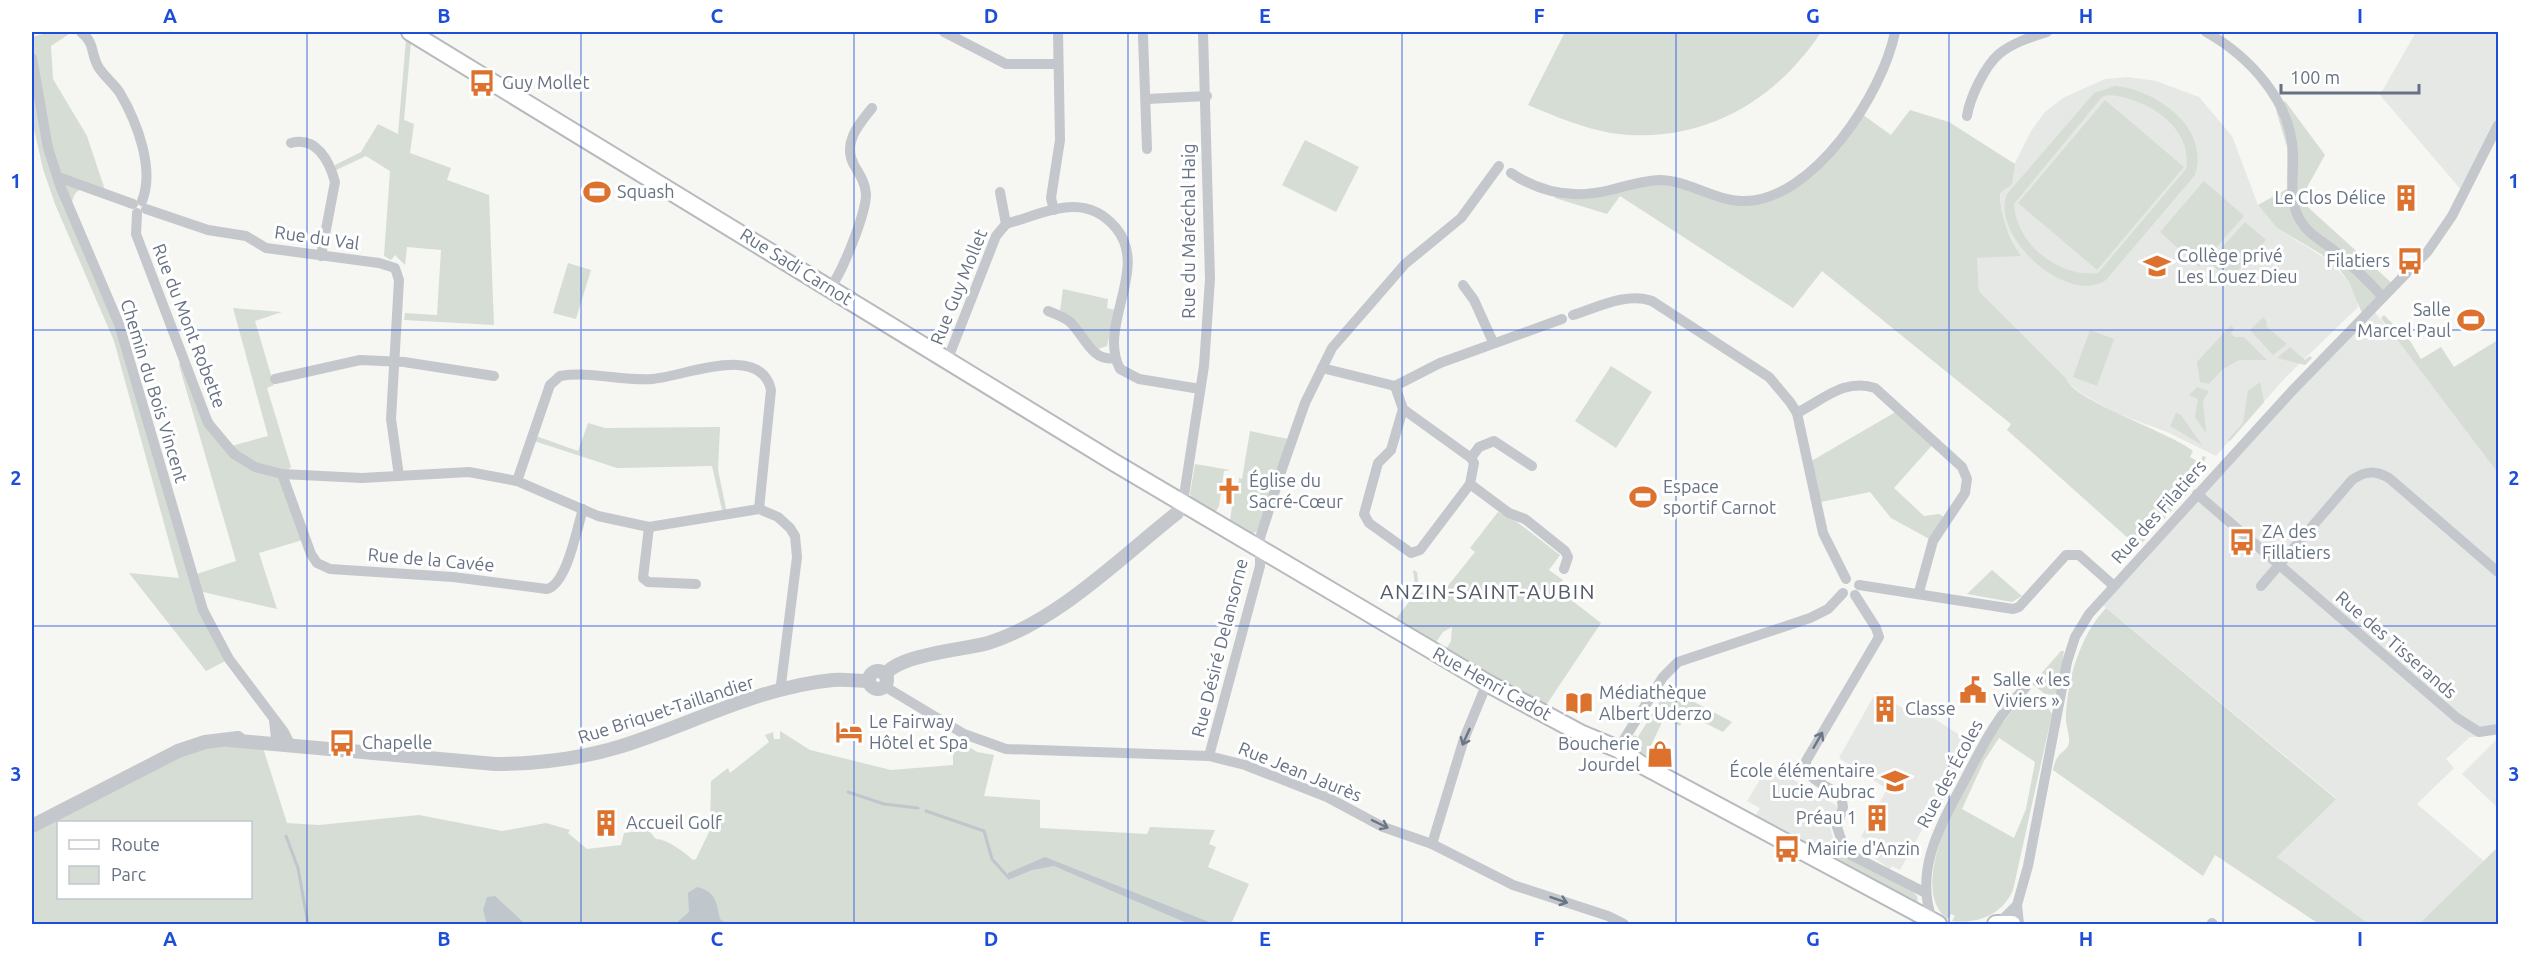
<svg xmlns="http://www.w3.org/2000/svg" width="2530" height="956" font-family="Ubuntu,sans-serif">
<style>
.built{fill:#e6e8e6}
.green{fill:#d6ddd4;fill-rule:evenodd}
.water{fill:#bfc6cc}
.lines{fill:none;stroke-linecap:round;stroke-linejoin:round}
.stream{stroke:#bfc6cc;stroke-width:3}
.secondary-casing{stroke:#b6babf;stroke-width:20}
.minor{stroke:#c4c7cb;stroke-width:10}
.tertiary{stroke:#c4c7cb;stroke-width:14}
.secondary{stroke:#fff;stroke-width:16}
.oneway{stroke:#6b7687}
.grid{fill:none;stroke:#1d4ed8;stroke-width:1.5;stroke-opacity:0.55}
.labels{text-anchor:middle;stroke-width:6;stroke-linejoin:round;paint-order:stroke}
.poi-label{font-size:18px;fill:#667283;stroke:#fff;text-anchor:start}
.street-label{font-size:18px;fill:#667283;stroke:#fff}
.quarter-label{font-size:21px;letter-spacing:1.5px;fill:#545c68;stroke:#fff}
.neatline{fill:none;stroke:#1d4ed8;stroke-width:2}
.grid-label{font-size:20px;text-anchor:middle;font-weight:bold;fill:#1d4ed8}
</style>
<rect width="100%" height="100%" fill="#f6f6f3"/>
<!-- built -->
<g class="built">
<path d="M2416,32H2498V125L2463,192L2380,95Z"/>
<path d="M2128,77L2156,81L2199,97L2232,136L2258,205L2277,228L2331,262L2349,282L2357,298L2358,307L2285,378L2216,456L2167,432L2116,413L2081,393L2067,382L2066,378L1979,291L1977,258L2020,255L2002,220L2000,193L2031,131L2045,112L2063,98L2105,79Z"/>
<path d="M2372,309L2415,359L2498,473V735L2470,737L2446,759L2454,768L2417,804L2484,861L2419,924H2369L2277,857L2336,798L2099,602Z"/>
<path d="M1876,692L1919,718L1932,717L1967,740L1971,747L1956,776L1947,780L1943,785L1939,793L1945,796L1943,800L1939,799L1900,870L1892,866L1890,869L1865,851L1868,846L1864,844L1866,839L1861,837L1887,789L1839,758Z"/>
<path d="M2498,738V808L2462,774Z"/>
<path d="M1769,765L1839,807L1829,823L1834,842L1805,849L1753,820L1760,808L1747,801Z"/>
</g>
<!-- green -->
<g class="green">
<path d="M51,32H72L51,46L53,79L87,136L106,193C85,188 73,183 71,210L105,288L197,574L236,561L179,365L184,355L201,400L228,447L268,436L233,308L282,312L255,321L274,385L267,388L291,467L283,474L306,539L259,553L277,609L203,592L197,593L229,659L206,671L129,573L179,578L114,341L55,204L43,169L32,120V37Z"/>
<path d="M1565,32H1821C1775,103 1698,146 1611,133C1582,128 1555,116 1528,105Z"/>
<path d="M406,39L411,42L404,120L414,124L410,153L451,168L447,180L489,195L494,325L404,320L405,313L437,315L441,250L407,247L405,265L395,255L391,260L384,256L390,171L366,156L332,172L335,165L361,152L378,124L398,134Z"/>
<path d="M2115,86C2155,89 2211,128 2195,175L2106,280C2069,306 1990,238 2007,194L2094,93ZM2108,95C2144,97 2194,126 2186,169L2098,273C2059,278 2016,244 2014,204L2102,97Z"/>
<path d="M2105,100L2184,167L2097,270L2018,203Z"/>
<path d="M2285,101L2325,155L2300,200L2395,286L2364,318L2349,282L2340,270L2321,254L2277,228L2258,205L2287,189V147L2276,110Z"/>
<path d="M1910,110L1949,122L2015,164L2012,184L2000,193C2000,217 2008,236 2021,256L1977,258L1979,291L2066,378C2071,400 2170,432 2193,451L2190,457L2199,462L2203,456L2206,457L2201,467L2204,472L2189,492L2138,547L2007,430L2011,424L1822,271L1793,308L1620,196L1607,214L1555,198V193L1659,180L1718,196L1760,199L1807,174L1859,112L1891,135Z"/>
<path d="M1305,140L1359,167L1336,212L1282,185Z"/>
<path d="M2204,181L2244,216L2199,267L2160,232Z"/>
<path d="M2245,222L2266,240L2229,280L2209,262Z"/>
<path d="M568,263L591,270L576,319L553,313Z"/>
<path d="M1063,289L1108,299L1107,308L1115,310L1107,346L1098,349L1060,311Z"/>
<path d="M2384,315L2410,341L2421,359L2441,347L2454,367L2498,340V473L2381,318Z"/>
<path d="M2263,317L2267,322L2266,326L2287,344L2273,355L2250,330Z"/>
<path d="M2231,325L2234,329L2231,333L2234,337H2244L2267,360H2239L2223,369L2209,384L2200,382L2197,362Z"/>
<path d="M2090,330L2114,339L2097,386L2073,377Z"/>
<path d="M2290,347L2305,360L2310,356L2312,358L2305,365L2277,358Z"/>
<path d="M1611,366L1652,392L1616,448L1575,421Z"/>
<path d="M2260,382L2264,402L2230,441L2228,440L2243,423L2248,391Z"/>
<path d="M2197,387L2209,391L2203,401L2206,433L2195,417L2198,399L2189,395Z"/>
<path d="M1899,410L1935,442L1894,488L1924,516L1939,514L1947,519L1933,541L1891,518L1870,492L1816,503L1808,463Z"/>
<path d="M2176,413L2181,415L2202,445L2170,426Z"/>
<path d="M588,423L605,428L720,427L718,470L727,513L723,514L712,466L617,468L531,440L533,435L578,451Z"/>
<path d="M1250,431L1288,439L1258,531L1251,534L1230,521L1234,492L1238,489L1239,478L1242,479Z"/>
<path d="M1195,464L1230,470L1224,471L1219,506L1215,513L1193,500L1190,494Z"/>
<path d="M1498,512L1517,522L1560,555L1549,570L1563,580L1557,589L1601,623L1545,707L1445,651L1451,641L1452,627L1443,632L1434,645L1395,620L1416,593L1413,570L1417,572L1419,590L1435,602L1475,552L1470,548Z"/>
<path d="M1992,570L2022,596L2012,602L1967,594Z"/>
<path d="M2106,608L2336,799L2277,857L2369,924H2319L2215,855L2203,876L2053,770C2054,766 2055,760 2058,757C2061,751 2067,751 2069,743C2070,734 2065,725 2066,715C2068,677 2080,636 2106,608Z"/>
<path d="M2061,651H2064L2057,692L2054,695L2045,694L2032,684Z"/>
<path d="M1668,688L1732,722L1723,732L1685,713L1680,726L1664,718L1646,756L1641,754L1632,739L1634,735L1638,737Z"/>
<path d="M2027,693L2044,702L2052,714L2013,890C2002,915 1978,924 1952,921L1955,916L1951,914L1948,919C1894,883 1994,726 2027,693ZM1999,738L2035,762L2026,809L2014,838L1962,809L1984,761Z"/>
<path d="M780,731L810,750L891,770L953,765V737L977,752L994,755L984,796L1040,800V828L1147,834L1150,827L1215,830L1209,844L1216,847L1208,867L1249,884L1231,924H32V826L205,742L263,748L287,823L319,825L419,815L502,831L546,823L570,830L568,833L587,849L621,845L624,833L648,830L656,839C667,839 684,852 693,860L696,859L710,830L711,781L728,768L730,773L769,742L765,735L773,732L774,739H780ZM58,822H250V898H58Z"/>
<path d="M1834,842L1845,855L1912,891L1917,896L1918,903L1816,847Z"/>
<path d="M2498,847V924H2419Z"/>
</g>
<!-- water -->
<g class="water">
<path d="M1045,857L1214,924H1189L1054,866L1032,870L1008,880V873Z"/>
<path d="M697,887C716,892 716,901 720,919L727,924H675L689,912L688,893Z"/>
<path d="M495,896L523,922V924H487L483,910L487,897Z"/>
</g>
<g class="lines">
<!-- stream -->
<g class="stream">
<path d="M848,792L884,804L918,808"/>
<path d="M926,811L984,831L992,859L1008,877L1011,875"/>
<path d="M286,836L298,868L308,924"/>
</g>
<defs>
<g id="secondary">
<path d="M410,32L1115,463L1487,683L1582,734L1618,749L1642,765L1938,924"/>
<path d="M1996,924H2012"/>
</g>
</defs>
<!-- secondary casing -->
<use href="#secondary" class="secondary-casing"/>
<!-- minor -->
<g class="minor">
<path d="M81,32C96,44 90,54 99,68C105,77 114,84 120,93C137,122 155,169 142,201"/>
<path d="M944,32L1006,64H1058"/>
<path d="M2206,32C2249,56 2291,101 2293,153C2294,176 2288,199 2300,220C2309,236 2324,241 2337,253C2353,266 2369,282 2383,297"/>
<path d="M1143,36L1147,149"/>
<path d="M32,58L48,148L61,188L119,324L203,610L229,659L284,732L288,740L277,746L274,721"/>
<path d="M1147,99L1207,96"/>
<path d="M1967,116C1970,97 1985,66 1999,54C2012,43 2031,37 2047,32"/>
<path d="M291,143C316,136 329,160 335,182L321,256"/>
<path d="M1511,173C1541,193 1575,199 1610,190C1626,186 1642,181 1659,180C1689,180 1714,201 1743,201C1813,202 1883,93 1895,32"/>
<path d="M58,177L133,204"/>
<path d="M146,209L208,230L246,236L266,248L379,263L395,268L399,280L391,419L399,476"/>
<path d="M1054,210L1051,198L1060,140L1058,32"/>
<path d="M137,213L136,234L208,423L234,454L255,467L282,474L362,478L469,472L517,481L598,516L649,527L759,509L778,517L790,528L795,536L797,557L781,684L784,690"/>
<path d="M1006,224C1046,213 1084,190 1116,228C1150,269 1097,325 1120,369L1139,379L1200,389"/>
<path d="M1463,285L1474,300L1493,342"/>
<path d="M830,288C842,273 866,214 866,194C865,182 860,175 854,165C842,143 859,124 872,108"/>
<path d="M1048,311C1056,314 1064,317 1070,322C1084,335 1092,362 1114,358"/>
<path d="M1573,315C1598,307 1627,292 1652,301L1769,377L1790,402L1797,413L1823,533L1846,579"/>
<path d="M947,361L996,236L1006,224L1000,192"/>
<path d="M1322,368L1395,386L1440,363L1562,319"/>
<path d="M275,379L360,360L404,362L494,376"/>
<path d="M1395,386L1403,409L1471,458L1474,463L1470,484L1509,513L1525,519L1565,551L1568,557L1564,569"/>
<path d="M1403,409L1391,450L1378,463L1364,514L1369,523L1411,553L1420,550L1470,484"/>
<path d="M1797,413C1824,399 1845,378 1875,388L1962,467L1967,479L1965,493L1933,541L1919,592"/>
<path d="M1471,458L1479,447L1494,441L1532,466"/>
<path d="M282,474L311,554L317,563L330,569L453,577L547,589C567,584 577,528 583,509"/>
<path d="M517,481L550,385L560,376C591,371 621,381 652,379C683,377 761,342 771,390L759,509"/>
<path d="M2197,494L2457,718L2479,732L2498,729"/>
<path d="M1183,502L1204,366L1210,279L1203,32"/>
<path d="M649,527L643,578L648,582L696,584"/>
<path d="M1859,585L2013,609L2019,607L2066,555H2079L2114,586"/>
<path d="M2261,586L2352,480C2365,471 2375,470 2389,478L2498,572"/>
<path d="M1855,595L1876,628L1879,637L1806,761C1805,781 1828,785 1841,796L1843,807L1837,827L1844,848L1851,855L1926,893"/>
<path d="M884,686L964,734L1006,749L1209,756L1245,765L1327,797L1383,827L1432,844L1513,885L1608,916L1624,924"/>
<path d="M1618,749L1663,677L1678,662L1810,618L1828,609L1843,593"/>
<path d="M1209,756L1260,566V538L1283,466L1305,403L1332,348L1405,264L1461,218L1499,166"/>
<path d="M1432,844L1464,739L1487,683"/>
<path d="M1933,922C1914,873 1938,830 1961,787C1980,751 1996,716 2026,687"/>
<path d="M1999,923L2017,905"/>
<path d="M2212,923L2213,924"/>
<path d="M2019,924L2017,905L2028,866L2067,662L2075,637L2089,614L2291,392L2428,251L2452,216L2498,125"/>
</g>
<!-- tertiary -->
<g class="tertiary">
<circle cx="878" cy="680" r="9"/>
<path d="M885,675C899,654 964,650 988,643C1057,622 1121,557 1177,513L1183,502"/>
<path d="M229,740L495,764C539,764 580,759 622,746C692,724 759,687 833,680C845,679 857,681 869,681"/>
<path d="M32,826L178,751L205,742L238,738"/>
</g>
<!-- secondary -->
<use href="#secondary" class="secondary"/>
</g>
<!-- one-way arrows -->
<defs><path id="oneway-shaft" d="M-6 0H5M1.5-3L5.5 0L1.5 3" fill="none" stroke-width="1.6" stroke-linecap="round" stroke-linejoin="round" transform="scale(1.5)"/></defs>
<g class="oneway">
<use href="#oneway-shaft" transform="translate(1466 737) rotate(114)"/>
<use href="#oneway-shaft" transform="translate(1818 740) rotate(-60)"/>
<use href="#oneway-shaft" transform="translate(1380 824) rotate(26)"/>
<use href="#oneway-shaft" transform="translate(1559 900) rotate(19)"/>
</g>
<!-- grid -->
<path class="grid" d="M307,32V924M581,32V924M854,32V924M1128,32V924M1402,32V924M1676,32V924M1949,32V924M2223,32V924M32,330H2498M32,626H2498"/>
<!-- icons -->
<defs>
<symbol id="bus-bare" viewBox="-9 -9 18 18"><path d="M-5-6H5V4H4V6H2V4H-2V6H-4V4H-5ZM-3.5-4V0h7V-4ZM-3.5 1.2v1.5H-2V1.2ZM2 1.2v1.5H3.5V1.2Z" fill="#dc722d" stroke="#fff" stroke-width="2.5" paint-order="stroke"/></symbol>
<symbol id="stadium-bare" viewBox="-9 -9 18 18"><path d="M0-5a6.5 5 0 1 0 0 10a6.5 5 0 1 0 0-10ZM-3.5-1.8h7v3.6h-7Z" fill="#dc722d" stroke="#fff" stroke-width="2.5" paint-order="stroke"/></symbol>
<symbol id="building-bare" viewBox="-9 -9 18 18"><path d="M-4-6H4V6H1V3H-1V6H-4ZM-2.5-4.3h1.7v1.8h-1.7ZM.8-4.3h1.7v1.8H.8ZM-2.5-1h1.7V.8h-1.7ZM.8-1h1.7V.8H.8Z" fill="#dc722d" stroke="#fff" stroke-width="2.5" paint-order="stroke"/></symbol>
<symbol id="school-bare" viewBox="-9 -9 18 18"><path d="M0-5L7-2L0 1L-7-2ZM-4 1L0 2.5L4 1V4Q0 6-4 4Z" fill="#dc722d" stroke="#fff" stroke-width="2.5" paint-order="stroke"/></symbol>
<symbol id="church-bare" viewBox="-9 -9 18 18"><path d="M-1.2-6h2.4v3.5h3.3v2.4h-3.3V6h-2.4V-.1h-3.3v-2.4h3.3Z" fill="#dc722d" stroke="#fff" stroke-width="2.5" paint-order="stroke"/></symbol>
<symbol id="civic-bare" viewBox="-9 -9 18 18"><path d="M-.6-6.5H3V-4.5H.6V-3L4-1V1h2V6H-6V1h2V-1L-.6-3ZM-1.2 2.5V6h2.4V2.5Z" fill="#dc722d" stroke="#fff" stroke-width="2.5" paint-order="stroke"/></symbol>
<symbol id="library-bare" viewBox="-9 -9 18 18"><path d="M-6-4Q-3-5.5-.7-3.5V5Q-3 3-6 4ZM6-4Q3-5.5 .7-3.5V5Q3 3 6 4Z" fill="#dc722d" stroke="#fff" stroke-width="2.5" paint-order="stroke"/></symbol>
<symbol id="hotel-bare" viewBox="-9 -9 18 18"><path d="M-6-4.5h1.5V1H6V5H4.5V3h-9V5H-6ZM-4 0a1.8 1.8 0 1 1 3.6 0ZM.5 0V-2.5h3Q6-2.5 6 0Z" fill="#dc722d" stroke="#fff" stroke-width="2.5" paint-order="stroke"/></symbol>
<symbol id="shop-bare" viewBox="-9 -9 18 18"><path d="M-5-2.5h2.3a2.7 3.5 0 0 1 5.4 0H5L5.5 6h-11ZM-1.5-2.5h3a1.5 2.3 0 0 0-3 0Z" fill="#dc722d" stroke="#fff" stroke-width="2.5" paint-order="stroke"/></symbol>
</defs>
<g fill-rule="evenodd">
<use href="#bus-bare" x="463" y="64" width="38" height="38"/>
<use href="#stadium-bare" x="578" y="173" width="38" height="38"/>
<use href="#building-bare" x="2387" y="179" width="38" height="38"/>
<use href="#bus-bare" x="2391" y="242" width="38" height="38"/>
<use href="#school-bare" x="2138" y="247" width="38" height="38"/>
<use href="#stadium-bare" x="2452" y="301" width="38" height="38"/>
<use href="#church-bare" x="1210" y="472" width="38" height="38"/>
<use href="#stadium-bare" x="1624" y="478" width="38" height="38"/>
<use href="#bus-bare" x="2223" y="523" width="38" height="38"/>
<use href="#civic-bare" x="1954" y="671" width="38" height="38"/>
<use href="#library-bare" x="1560" y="684" width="38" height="38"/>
<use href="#building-bare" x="1866" y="690" width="38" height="38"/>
<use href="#hotel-bare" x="830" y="713" width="38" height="38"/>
<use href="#bus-bare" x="323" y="724" width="38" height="38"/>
<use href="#shop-bare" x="1641" y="735" width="38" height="38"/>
<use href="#school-bare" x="1876" y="762" width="38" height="38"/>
<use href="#building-bare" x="1858" y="799" width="38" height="38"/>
<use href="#building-bare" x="587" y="804" width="38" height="38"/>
<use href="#bus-bare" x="1768" y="830" width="38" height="38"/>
</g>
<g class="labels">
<!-- poi labels -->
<g class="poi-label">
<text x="502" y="89">Guy Mollet</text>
<text x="617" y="198">Squash</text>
<text x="2386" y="204" text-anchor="end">Le Clos Délice</text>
<text x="2177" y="262">Collège privé<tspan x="2177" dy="21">Les Louez Dieu</tspan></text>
<text x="2390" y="267" text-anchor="end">Filatiers</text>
<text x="2451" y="316" text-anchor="end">Salle<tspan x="2451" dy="21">Marcel Paul</tspan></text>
<text x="1249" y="487">Église du<tspan x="1249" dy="21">Sacré-Cœur</tspan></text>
<text x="1663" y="493">Espace<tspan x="1663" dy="21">sportif Carnot</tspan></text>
<text x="2262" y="538">ZA des<tspan x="2262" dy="21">Fillatiers</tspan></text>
<text x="1993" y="686">Salle « les<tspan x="1993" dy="21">Viviers »</tspan></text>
<text x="1599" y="699">Médiathèque<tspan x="1599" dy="21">Albert Uderzo</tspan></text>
<text x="1905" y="715">Classe</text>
<text x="869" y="728">Le Fairway<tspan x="869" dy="21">Hôtel et Spa</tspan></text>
<text x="362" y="749">Chapelle</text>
<text x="1640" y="750" text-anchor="end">Boucherie<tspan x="1640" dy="21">Jourdel</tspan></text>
<text x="1875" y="777" text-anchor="end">École élémentaire<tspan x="1875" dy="21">Lucie Aubrac</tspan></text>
<text x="1857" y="824" text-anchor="end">Préau 1</text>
<text x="626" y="829">Accueil Golf</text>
<text x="1807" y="855">Mairie d'Anzin</text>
</g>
<!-- street labels -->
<g class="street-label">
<text transform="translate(1189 231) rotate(-90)" y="6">Rue du Maréchal Haig</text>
<text transform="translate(317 238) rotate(8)" y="6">Rue du Val</text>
<text transform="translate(796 267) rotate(32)" y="6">Rue Sadi Carnot</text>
<text transform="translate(959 287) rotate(-68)" y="6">Rue Guy Mollet</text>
<text transform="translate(189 326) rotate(69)" y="6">Rue du Mont Robette</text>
<text transform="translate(154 391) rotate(73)" y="6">Chemin du Bois Vincent</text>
<text transform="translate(2159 512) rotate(-48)" y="6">Rue des Filatiers</text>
<text transform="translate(431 560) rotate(5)" y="6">Rue de la Cavée</text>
<text transform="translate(2396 645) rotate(41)" y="6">Rue des Tisserands</text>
<text transform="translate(1220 648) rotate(-76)" y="6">Rue Désiré Delansorne</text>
<text transform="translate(1492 684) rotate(29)" y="6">Rue Henri Cadot</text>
<text transform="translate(666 710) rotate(-18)" y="6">Rue Briquet-Taillandier</text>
<text transform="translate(1300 772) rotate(22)" y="6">Rue Jean Jaurès</text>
<text transform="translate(1950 774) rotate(-62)" y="6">Rue des Écoles</text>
</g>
<!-- quarter labels -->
<g class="quarter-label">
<text x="1488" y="599">ANZIN-SAINT-AUBIN</text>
</g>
</g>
<!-- border -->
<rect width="2530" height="956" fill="none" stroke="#ffffff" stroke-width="66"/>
<!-- legend -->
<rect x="57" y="821" width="195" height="78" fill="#ffffff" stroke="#c2c7cd" stroke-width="1.5"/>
<rect x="69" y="840" width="30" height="9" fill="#ffffff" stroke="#c2c7cd" stroke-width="1.5"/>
<text x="111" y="851" font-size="18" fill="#667283">Route</text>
<rect x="69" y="866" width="30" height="18" fill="#d6ddd4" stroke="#c2c7cd" stroke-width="1.5"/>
<text x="111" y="881" font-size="18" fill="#667283">Parc</text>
<!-- scale -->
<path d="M2281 84v9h138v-9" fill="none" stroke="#667283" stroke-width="3"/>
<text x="2290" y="84" font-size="18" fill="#667283" stroke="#ffffff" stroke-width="4.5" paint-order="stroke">100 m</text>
<rect x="33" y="33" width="2464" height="890" class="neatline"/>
<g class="grid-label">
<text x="170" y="23">A</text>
<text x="444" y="23">B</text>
<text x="717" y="23">C</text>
<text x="991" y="23">D</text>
<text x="1265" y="23">E</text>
<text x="1539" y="23">F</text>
<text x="1813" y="23">G</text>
<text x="2086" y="23">H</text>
<text x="2360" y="23">I</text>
<text x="16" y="188">1</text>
<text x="2514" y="188">1</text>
<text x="16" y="485">2</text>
<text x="2514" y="485">2</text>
<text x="16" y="781">3</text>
<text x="2514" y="781">3</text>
<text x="170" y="946">A</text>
<text x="444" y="946">B</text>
<text x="717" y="946">C</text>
<text x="991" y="946">D</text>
<text x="1265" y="946">E</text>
<text x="1539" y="946">F</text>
<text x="1813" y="946">G</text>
<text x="2086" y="946">H</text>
<text x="2360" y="946">I</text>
</g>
</svg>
